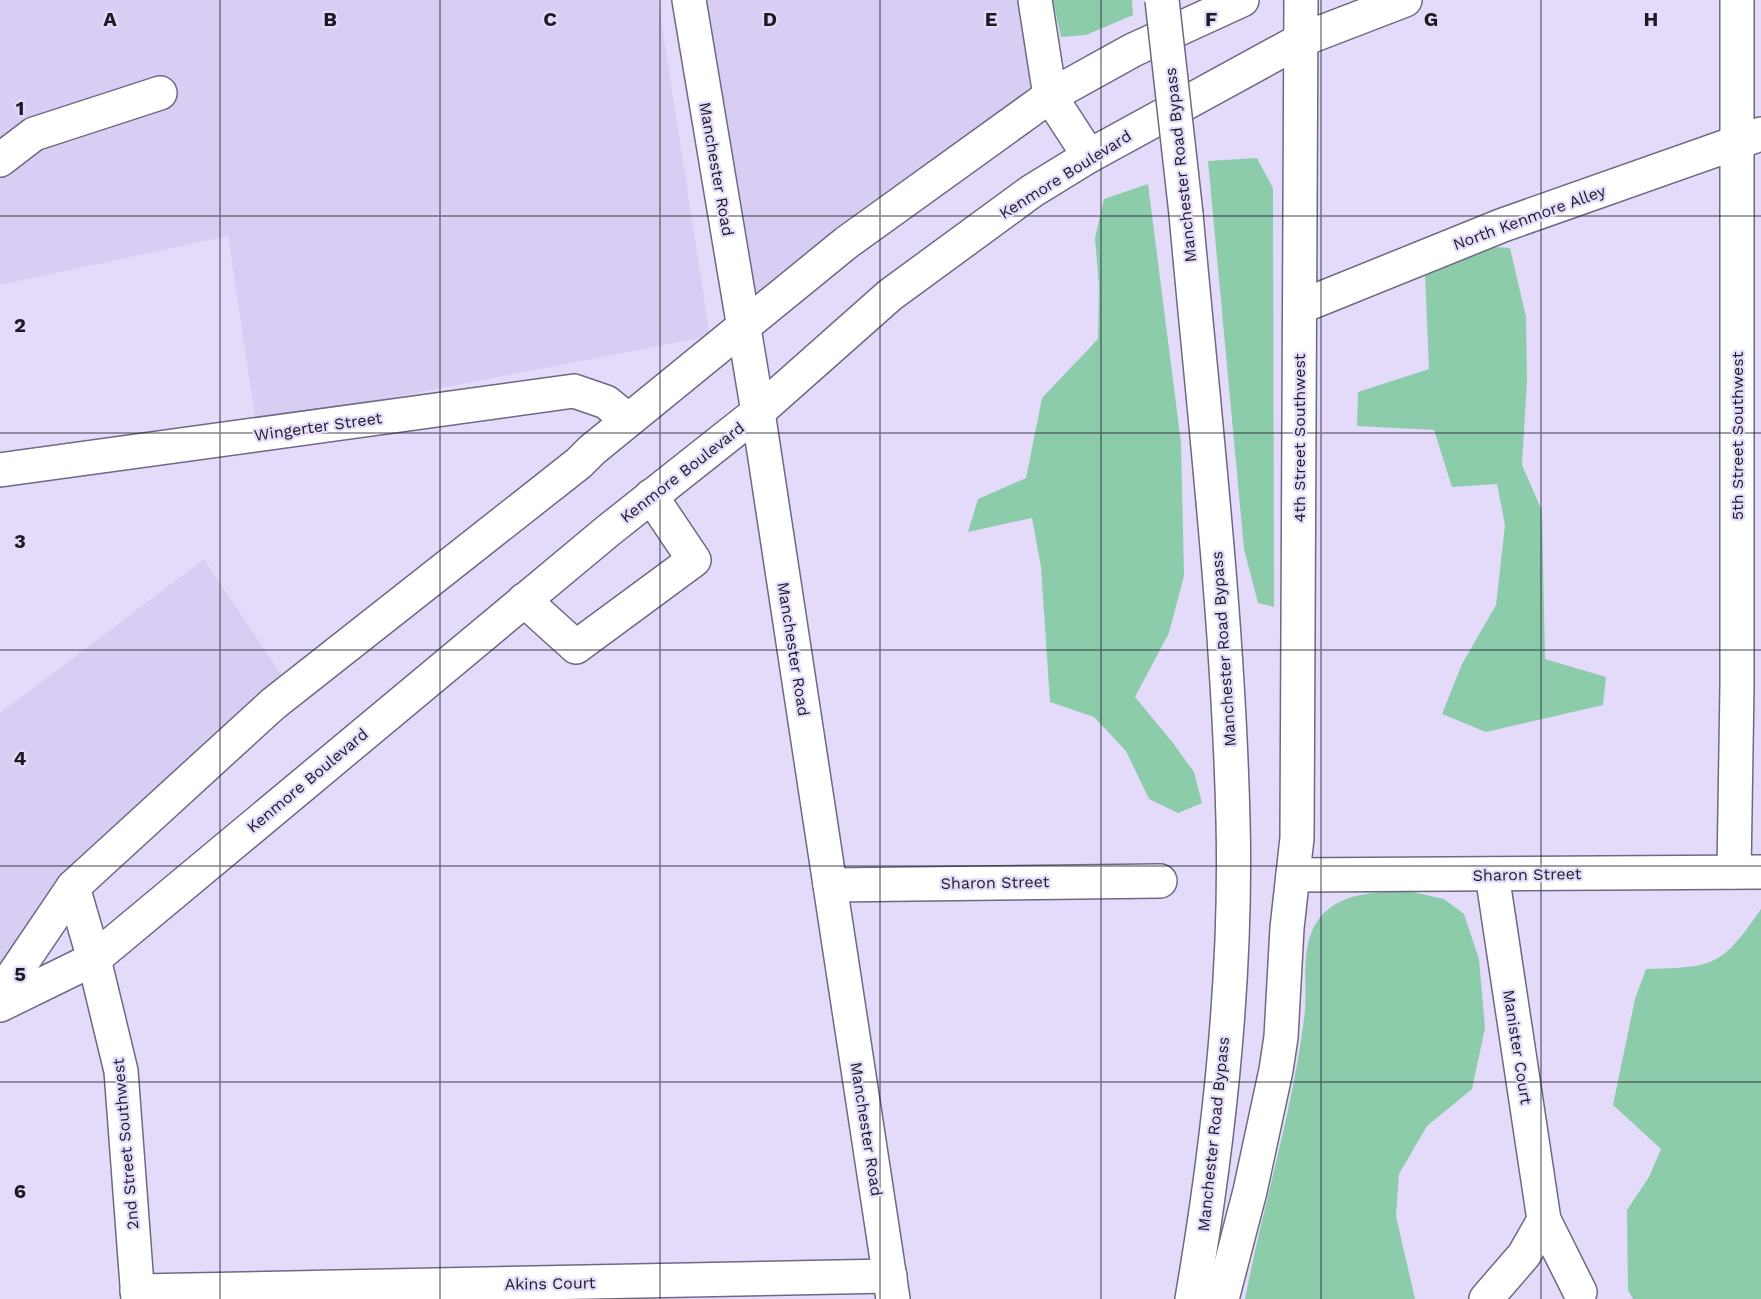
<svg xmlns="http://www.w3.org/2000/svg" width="1761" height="1299" font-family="'Work Sans',sans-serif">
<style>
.built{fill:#d8cef4}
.green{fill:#8cccab}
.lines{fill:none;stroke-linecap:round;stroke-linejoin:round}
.minor-casing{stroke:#6f6883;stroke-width:36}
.major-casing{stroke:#6f6883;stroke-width:36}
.minor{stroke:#fff;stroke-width:33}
.major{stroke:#fff;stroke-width:33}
.major-bridge-casing{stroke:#6f6883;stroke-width:36;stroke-linecap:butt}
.major-bridge{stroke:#fff;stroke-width:33}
.grid{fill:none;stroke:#1d1a25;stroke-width:1.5;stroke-opacity:0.55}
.labels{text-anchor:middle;stroke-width:4.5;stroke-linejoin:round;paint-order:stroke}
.street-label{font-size:16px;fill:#1d1a25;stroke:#e4dbfb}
.grid-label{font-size:20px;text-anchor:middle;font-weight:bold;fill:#1d1a25;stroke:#e4dbfb;stroke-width:4.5;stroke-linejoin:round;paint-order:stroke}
</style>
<rect width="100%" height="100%" fill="#e4dbfb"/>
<!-- built -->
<g class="built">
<path d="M0,0H658L710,336L256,424L228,236L0,285Z"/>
<path d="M689,0H1035L1050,96L744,326Z"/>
<path d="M204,559L281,674L0,982V713Z"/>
</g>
<!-- green -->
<g class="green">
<path d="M1053,0H1132L1133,15L1086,35L1061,37Z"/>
<path d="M1257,158L1273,188L1274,607L1258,603L1244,549L1208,161Z"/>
<path d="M1148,184L1181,443L1184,576L1169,633L1135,697L1173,743L1194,772L1202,803L1178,813L1149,799L1126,751L1094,717L1050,702L1041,567L1032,518L968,532L978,499L1026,478L1042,398L1098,339L1099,286L1095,238L1104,199Z"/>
<path d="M1478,246L1510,248L1526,317L1527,380L1522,465L1542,511L1545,659L1606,677L1603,705L1486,732L1442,714L1462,664L1496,605L1505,525L1497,484L1452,487L1434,430L1357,426L1358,392L1429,369L1425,274Z"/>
<path d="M1404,890L1444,899L1464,914L1479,959L1485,1028L1472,1089L1427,1126L1399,1174L1396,1216L1415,1299H1245C1263,1205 1292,1114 1304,1019C1309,985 1297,942 1323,914C1345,892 1375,893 1404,890Z"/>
<path d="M1761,909V1299H1633L1628,1290L1627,1210L1649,1177L1661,1149L1613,1105L1635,999L1646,969C1715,967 1721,967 1761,909Z"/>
</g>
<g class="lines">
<defs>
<g id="minor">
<path d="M0,160L34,134L160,93"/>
<path d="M1300,307L1503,225L1761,134"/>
<path d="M0,470L574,391L606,402L628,420"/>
<path d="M524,600L576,647L694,560L651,496"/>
<path d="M1734,872L1737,686V0"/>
<path d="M1492,874L1544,1220L1580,1292"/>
<path d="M1293,875L1761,872"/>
<path d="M830,885L1160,881"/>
<path d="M73,887L94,959L121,1071L138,1299"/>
<path d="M137,1291L890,1276"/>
<path d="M1486,1299L1524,1255L1544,1220"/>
</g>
<g id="major">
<path d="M689,0L758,412L893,1299"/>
<path d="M1035,0L1050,96L1089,156"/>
<path d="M1186,214C1204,415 1228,617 1233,820C1237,980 1219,1142 1192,1299"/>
<path d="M0,995L73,887L273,704L579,463L592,450L846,243L1050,96L1133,50L1242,0"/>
<path d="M0,1005L94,959L609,530L758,412L890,295L1032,191L1089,156L1301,40L1405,0"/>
<path d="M1222,1299L1250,1191L1276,1070L1281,1037L1287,928L1297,838L1301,0"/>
</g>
</defs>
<!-- minor casing -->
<use href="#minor" class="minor-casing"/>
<!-- major casing -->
<use href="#major" class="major-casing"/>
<!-- minor -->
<use href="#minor" class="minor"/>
<!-- major -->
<use href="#major" class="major"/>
<defs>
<path id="major-bridge" d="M1162,0L1186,214"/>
</defs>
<!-- major-bridge casing -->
<use href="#major-bridge" class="major-bridge-casing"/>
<!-- major-bridge -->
<use href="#major-bridge" class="major-bridge"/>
</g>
<!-- grid -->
<path class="grid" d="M220,0V1299M440,0V1299M660,0V1299M880,0V1299M1101,0V1299M1321,0V1299M1541,0V1299M0,216H1761M0,433H1761M0,650H1761M0,866H1761M0,1082H1761"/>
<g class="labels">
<!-- street labels -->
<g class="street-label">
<text transform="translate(1180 165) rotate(-96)" y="6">Manchester Road Bypass</text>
<text transform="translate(717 169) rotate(80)" y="6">Manchester Road</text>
<text transform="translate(1065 174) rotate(-32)" y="6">Kenmore Boulevard</text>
<text transform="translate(1529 217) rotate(-20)" y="6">North Kenmore Alley</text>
<text transform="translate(318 426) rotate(-8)" y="6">Wingerter Street</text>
<text transform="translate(1737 436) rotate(-90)" y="6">5th Street Southwest</text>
<text transform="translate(1299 438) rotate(-90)" y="6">4th Street Southwest</text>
<text transform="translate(682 472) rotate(-38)" y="6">Kenmore Boulevard</text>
<text transform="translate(794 649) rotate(81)" y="6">Manchester Road</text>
<text transform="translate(1223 649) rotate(-94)" y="6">Manchester Road Bypass</text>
<text transform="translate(307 780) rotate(-40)" y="6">Kenmore Boulevard</text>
<text transform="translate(1527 874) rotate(-1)" y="6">Sharon Street</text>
<text transform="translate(995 882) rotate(-1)" y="6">Sharon Street</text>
<text transform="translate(1518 1047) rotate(81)" y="6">Manister Court</text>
<text transform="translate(867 1129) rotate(81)" y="6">Manchester Road</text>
<text transform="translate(1213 1134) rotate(-84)" y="6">Manchester Road Bypass</text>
<text transform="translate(125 1144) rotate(-95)" y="6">2nd Street Southwest</text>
<text transform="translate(550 1283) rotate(-1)" y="6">Akins Court</text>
</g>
</g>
<g class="grid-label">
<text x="110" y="26">A</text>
<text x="330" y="26">B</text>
<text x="550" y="26">C</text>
<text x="770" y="26">D</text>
<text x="991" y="26">E</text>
<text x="1211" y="26">F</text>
<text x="1431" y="26">G</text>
<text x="1651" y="26">H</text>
<text x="20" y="115">1</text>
<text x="20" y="332">2</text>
<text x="20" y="548">3</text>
<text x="20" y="765">4</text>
<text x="20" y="981">5</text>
<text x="20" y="1198">6</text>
</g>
</svg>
